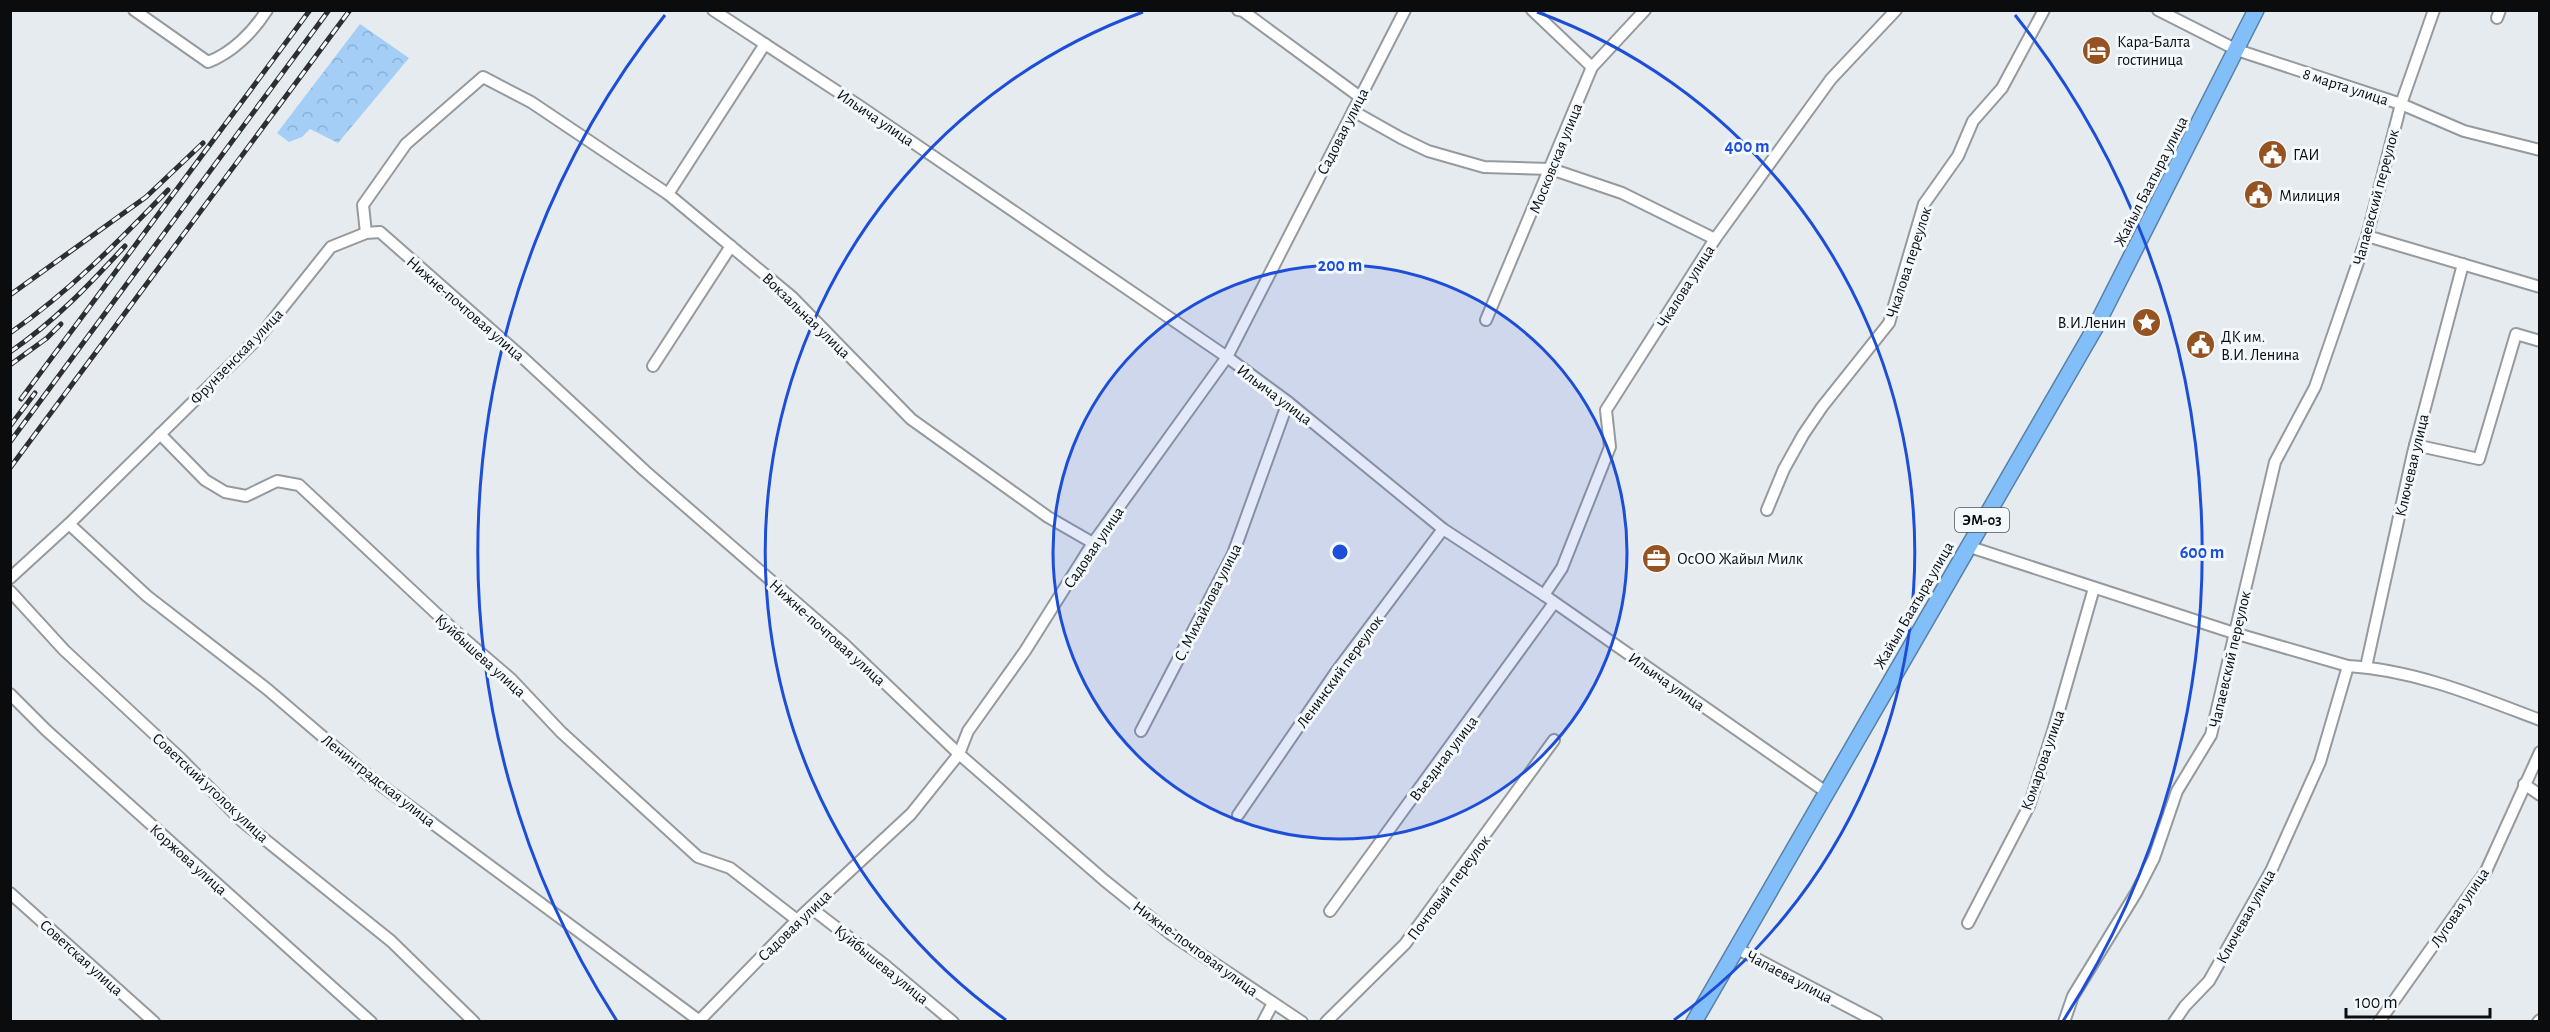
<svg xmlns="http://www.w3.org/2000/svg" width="2550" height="1032" font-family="'Alegreya Sans',sans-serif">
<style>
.park{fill:url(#park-crowns)}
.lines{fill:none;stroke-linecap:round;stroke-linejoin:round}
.minor-casing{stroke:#959a9e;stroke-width:14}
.highway-casing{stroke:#5880a7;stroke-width:18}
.minor{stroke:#fff;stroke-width:10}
.highway{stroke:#82bff9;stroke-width:15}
.rail-casing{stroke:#2c2e30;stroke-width:5}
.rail{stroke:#f3f9fd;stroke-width:3;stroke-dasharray:9;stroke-linecap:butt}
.ring{fill:none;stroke:#1d4ed8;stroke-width:3}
.labels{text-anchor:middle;stroke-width:6;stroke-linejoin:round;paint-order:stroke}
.shield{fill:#f3f9fd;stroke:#515356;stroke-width:1.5}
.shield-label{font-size:15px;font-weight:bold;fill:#0b0c0e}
.poi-label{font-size:16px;fill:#0b0c0e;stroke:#f3f9fd;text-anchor:start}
.street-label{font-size:16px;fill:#0b0c0e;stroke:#f3f9fd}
.centre{fill:#1d4ed8;stroke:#f3f9fd;stroke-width:3}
.ring-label{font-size:18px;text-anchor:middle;font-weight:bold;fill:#1d4ed8;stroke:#f3f9fd;stroke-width:6;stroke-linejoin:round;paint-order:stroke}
</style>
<defs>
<pattern id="park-crowns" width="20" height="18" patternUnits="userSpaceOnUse" patternTransform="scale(1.5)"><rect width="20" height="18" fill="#a4cef6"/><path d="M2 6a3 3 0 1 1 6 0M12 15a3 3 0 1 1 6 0" fill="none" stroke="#8cb0d2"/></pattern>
</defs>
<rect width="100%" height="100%" fill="#e6ebf0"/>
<!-- park -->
<path class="park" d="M360,24L409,58L338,143L310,129L302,137L289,142L277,133Z"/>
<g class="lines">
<defs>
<g id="minor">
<path d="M134,10L208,62C232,53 253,32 267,10"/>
<path d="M713,10L858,105L1227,357L1288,402L1443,529L1544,595L1826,792"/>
<path d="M1238,10L1243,11L1360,97"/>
<path d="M1532,10L1592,67"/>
<path d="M2158,10L2237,50L2401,104L2464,131L2540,150"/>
<path d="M2497,18L2500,10"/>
<path d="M1353,111L1401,138L1428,151L1484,167L1551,169L1622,193L1715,239"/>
<path d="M668,194L765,44"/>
<path d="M366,233L363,205L406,144L483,77L531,102L668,194L792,297L911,419L1048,517L1093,543"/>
<path d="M2367,236L2540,287"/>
<path d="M1486,320L1592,67L1645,10"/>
<path d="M653,366L731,246"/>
<path d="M160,434L205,480L225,492L246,496L277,481L299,485L454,630L511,679L561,732L698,857L730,868L797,920"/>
<path d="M2415,445L2479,459L2516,334L2540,341"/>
<path d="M1767,510L1784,469L1803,435L1822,407L1889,323L1924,204L1958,156L1973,121L2002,88L2044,10"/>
<path d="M69,524L147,596L267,689L370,777L701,1022"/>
<path d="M1967,546L2234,633L2348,666C2415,670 2477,696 2540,720"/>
<path d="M10,578L69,524L260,336L331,247L366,233L380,232L521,356L645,471L844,644L959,754L1104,880L1172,935L1302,1022"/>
<path d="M10,591L64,650L179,757L242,821L391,941L474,1022"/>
<path d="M1544,595L1562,568L1610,447L1606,410L1715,239L1831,79L1896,10"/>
<path d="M2366,667L2413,453L2463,264"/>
<path d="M10,694L46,730L371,1022"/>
<path d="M1141,731L1233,554L1288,402"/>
<path d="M2524,784L2540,795"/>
<path d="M1238,815L1336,672L1443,529"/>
<path d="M10,893L154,1022"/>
<path d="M811,908L886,966L953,1022"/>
<path d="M1330,911L1554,603"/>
<path d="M1968,923L2029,806L2054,728L2094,588"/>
<path d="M1736,948L1877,1022"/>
<path d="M698,1022L797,920L911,814L959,754L968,731L1025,651L1093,543L1227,357L1405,10"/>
<path d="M1263,1022L1273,1003"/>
<path d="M1326,1022L1405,944L1554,740"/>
<path d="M2064,1022L2073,996L2136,893L2154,858L2177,791L2211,735L2275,462L2315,387L2367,236L2401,104L2434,10"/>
<path d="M2174,1022L2185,1006L2209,981L2271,871L2320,762L2348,666"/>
<path d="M2379,1022L2486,871L2540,752"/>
<path d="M2538,1022L2540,1020"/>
</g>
<path id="highway" d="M1694,1022L2095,328L2256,10"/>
</defs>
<!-- minor casing -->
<use href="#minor" class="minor-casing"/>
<!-- highway casing -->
<use href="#highway" class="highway-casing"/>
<!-- minor -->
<use href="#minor" class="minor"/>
<!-- highway -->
<use href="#highway" class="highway"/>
<defs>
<g id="rail">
<path d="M10,295L146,197L203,143"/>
<path d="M10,333C69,292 119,241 168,190"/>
<path d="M10,352C55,321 88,286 125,246"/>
<path d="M10,365L47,338L61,324"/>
<path d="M21,399L310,10"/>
<path d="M10,426L35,393"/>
<path d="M10,442L329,10"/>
<path d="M10,468L350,10"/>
</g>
</defs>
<!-- rail casing -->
<use href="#rail" class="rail-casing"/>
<!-- rail -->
<use href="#rail" class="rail"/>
</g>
<!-- distance rings -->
<circle cx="1340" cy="552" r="287" fill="#1d4ed8" fill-opacity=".12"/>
<g class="ring">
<circle cx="1340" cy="552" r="287"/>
<path d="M1006 1020A575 575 0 0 1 1143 12M1537 12A575 575 0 0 1 1674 1020"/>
<path d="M617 1021A862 862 0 0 1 665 15M2015 15A862 862 0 0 1 2063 1021"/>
</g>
<!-- icons -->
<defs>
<symbol id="hotel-disc" viewBox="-11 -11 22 22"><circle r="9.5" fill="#955322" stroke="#f3f9fd"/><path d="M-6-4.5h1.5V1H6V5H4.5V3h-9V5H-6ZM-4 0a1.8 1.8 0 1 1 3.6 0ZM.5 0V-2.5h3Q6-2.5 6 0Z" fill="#fff"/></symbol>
<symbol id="civic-disc" viewBox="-11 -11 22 22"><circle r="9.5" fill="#955322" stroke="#f3f9fd"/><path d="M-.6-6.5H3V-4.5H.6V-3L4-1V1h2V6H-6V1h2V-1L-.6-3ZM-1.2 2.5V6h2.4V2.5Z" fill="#fff"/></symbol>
<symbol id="sight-disc" viewBox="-11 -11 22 22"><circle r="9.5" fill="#955322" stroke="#f3f9fd"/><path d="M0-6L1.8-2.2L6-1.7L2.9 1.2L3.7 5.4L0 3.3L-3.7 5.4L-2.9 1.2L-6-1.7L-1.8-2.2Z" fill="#fff"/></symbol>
<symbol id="office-disc" viewBox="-11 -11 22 22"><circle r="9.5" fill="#955322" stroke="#f3f9fd"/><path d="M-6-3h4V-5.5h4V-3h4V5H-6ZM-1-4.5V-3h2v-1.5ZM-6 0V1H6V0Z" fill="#fff"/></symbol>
</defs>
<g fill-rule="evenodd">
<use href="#hotel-disc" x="2080" y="34" width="33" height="33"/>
<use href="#civic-disc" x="2256" y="138" width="33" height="33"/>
<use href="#civic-disc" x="2242" y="178" width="33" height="33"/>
<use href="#sight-disc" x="2130" y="306" width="33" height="33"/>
<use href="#civic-disc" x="2184" y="328" width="33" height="33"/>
<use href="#office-disc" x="1640" y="542" width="33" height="33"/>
</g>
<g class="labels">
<!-- shield labels -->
<rect class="shield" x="1955" y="508" width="54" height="24" rx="4.5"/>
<g class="shield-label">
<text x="1982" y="525">ЭМ-03</text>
</g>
<!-- poi labels -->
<g class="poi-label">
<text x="2117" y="47">Кара-Балта<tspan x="2117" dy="18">гостиница</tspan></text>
<text x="2293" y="160">ГАИ</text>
<text x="2279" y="201">Милиция</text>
<text x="2126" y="328" text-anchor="end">В.И.Ленин</text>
<text x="2221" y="342">ДК им.<tspan x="2221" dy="18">В.И. Ленина</tspan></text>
<text x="1677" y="564">ОсОО Жайыл Милк</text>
</g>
<!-- street labels -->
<g class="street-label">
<text transform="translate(2346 86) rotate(18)" y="6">8 марта улица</text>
<text transform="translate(876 117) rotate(34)" y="6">Ильича улица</text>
<text transform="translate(1342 131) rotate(-63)" y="6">Садовая улица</text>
<text transform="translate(1555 158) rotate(-68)" y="6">Московская улица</text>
<text transform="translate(2150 181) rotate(-63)" y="6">Жайыл Баатыра улица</text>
<text transform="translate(2375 197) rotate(-75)" y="6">Чапаевский переулок</text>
<text transform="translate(1908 262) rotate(-72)" y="6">Чкалова переулок</text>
<text transform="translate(1685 286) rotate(-58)" y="6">Чкалова улица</text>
<text transform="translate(466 308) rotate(41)" y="6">Нижне-почтовая улица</text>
<text transform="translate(807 315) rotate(44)" y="6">Вокзальная улица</text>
<text transform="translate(236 356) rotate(-46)" y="6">Фрунзенская улица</text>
<text transform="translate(1275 394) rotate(37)" y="6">Ильича улица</text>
<text transform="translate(2411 465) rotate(-77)" y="6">Ключевая улица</text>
<text transform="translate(1093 547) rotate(-56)" y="6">Садовая улица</text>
<text transform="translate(1207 602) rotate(-63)" y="6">С. Михайлова улица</text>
<text transform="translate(1913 605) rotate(-60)" y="6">Жайыл Баатыра улица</text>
<text transform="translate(828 632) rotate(42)" y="6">Нижне-почтовая улица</text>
<text transform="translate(481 655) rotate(42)" y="6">Куйбышева улица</text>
<text transform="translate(2229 659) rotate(-77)" y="6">Чапаевский переулок</text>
<text transform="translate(1339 671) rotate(-54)" y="6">Ленинский переулок</text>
<text transform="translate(1667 681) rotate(35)" y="6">Ильича улица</text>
<text transform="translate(1443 758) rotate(-53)" y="6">Въездная улица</text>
<text transform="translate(2042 760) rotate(-71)" y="6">Комарова улица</text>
<text transform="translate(379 780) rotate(38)" y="6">Ленинградская улица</text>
<text transform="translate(211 787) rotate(43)" y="6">Советский уголок улица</text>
<text transform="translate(189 859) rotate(42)" y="6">Коржова улица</text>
<text transform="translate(1448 887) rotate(-53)" y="6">Почтовый переулок</text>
<text transform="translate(2459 907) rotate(-56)" y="6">Луговая улица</text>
<text transform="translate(2245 916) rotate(-61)" y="6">Ключевая улица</text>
<text transform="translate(794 925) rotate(-44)" y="6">Садовая улица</text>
<text transform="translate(1196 948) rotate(36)" y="6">Нижне-почтовая улица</text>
<text transform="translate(82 957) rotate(42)" y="6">Советская улица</text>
<text transform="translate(882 964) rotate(39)" y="6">Куйбышева улица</text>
<text transform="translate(1790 976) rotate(28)" y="6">Чапаева улица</text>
</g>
</g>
<circle cx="1340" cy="552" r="9" class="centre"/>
<g class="ring-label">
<text x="1747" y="152">400 m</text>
<text x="1340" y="271">200 m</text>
<text x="2202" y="558">600 m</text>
</g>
<!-- border -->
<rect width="2550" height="1032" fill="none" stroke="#0b0c0e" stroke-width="24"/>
<!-- scale -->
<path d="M2346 1008v9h144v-9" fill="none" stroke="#0b0c0e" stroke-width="3"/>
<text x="2355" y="1008" font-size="18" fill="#0b0c0e" stroke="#f3f9fd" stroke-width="4.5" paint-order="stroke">100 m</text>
</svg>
